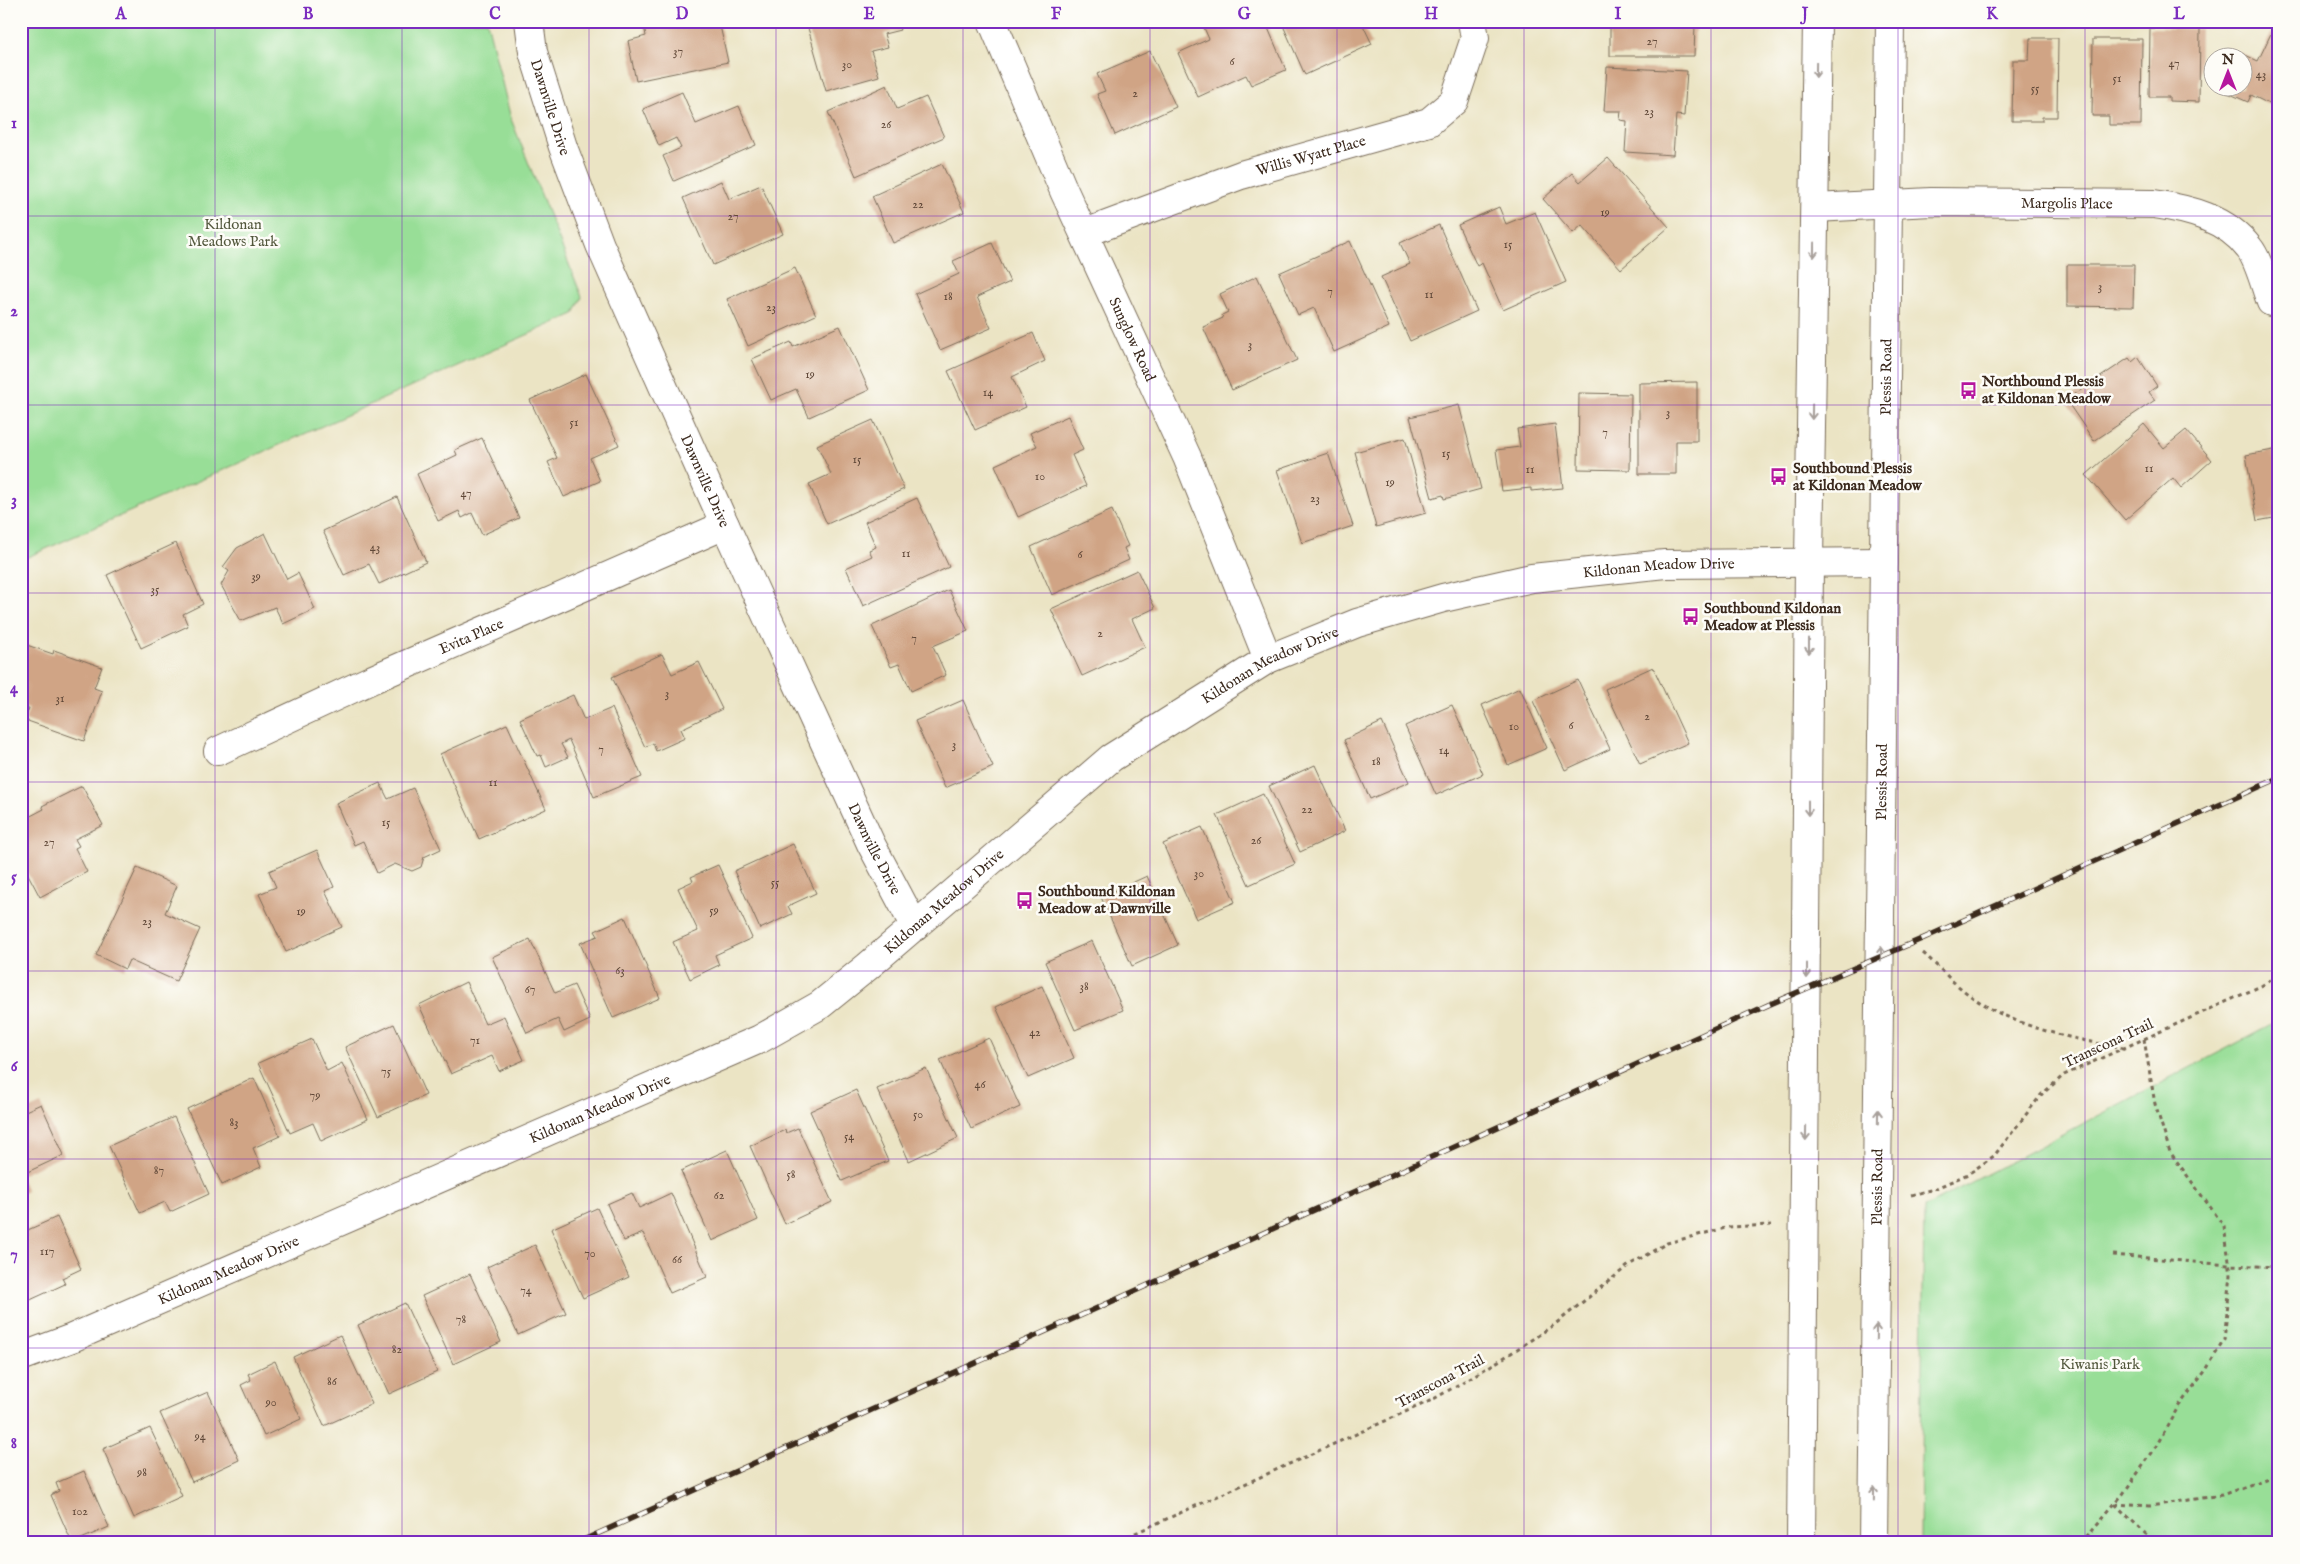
<svg xmlns="http://www.w3.org/2000/svg" width="2300" height="1564" font-family="'IM FELL English',serif">
<style>
.green{fill:#98de97;stroke:#6a845a}
.building{fill:#d0a485}
.lines{fill:none;stroke-linecap:round;stroke-linejoin:round}
.minor-casing{stroke:#796b58;stroke-width:30}
.major-casing{stroke:#796b58;stroke-width:30}
.path{stroke:#796b58;stroke-width:3;stroke-dasharray:4 4;stroke-linecap:butt}
.minor{stroke:#fff;stroke-width:28}
.major{stroke:#fff;stroke-width:28}
.rail-casing{stroke:#3b2a1e;stroke-width:5.5}
.rail{stroke:#fdfcf7;stroke-width:4;stroke-dasharray:11;stroke-linecap:butt}
.oneway{stroke:#a79f9a}
.grid{fill:none;stroke:#7b2cbf;stroke-width:1;stroke-opacity:0.55}
.labels{text-anchor:middle;stroke-width:5;stroke-linejoin:round;paint-order:stroke}
.number-label{font-size:12px;fill:#604838}
.street-label{font-size:15px;fill:#3b2a1e;stroke:#fdfcf7}
.park-label{font-size:15px;fill:#52573c;stroke:#fdfcf7}
.poi-label{font-size:15px;font-weight:bold;fill:#3b2a1e;stroke:#fdfcf7;text-anchor:start}
.neatline{fill:none;stroke:#7b2cbf;stroke-width:2}
.grid-label{font-size:16px;text-anchor:middle;font-weight:bold;fill:#7b2cbf}
</style>
<rect width="100%" height="100%" fill="#fdfcf7"/>
<filter id="ink" filterUnits="userSpaceOnUse"><feTurbulence type="fractalNoise" baseFrequency=".02" numOctaves="2"/><feDisplacementMap in="SourceGraphic" scale="10" xChannelSelector="R" yChannelSelector="G"/><feConvolveMatrix kernelMatrix="1 2 1 2 8 2 1 2 1" color-interpolation-filters="sRGB"/></filter>
<filter id="wash" filterUnits="userSpaceOnUse"><feTurbulence type="fractalNoise" baseFrequency=".0096" numOctaves="4" result="noise"/><feDisplacementMap in="SourceGraphic" scale="20" xChannelSelector="R" yChannelSelector="G"/><feGaussianBlur stdDeviation="1.12" result="paint"/><feColorMatrix in="noise" values="0 0 0 0 0 0 0 0 0 0 0 0 0 0 0 0 0 1.4 0 .05"/><feComposite in="paint" operator="in"/></filter>
<g filter="url(#wash)">
<rect width="100%" height="100%" fill="#ebe4c4"/>
<!-- green -->
<g class="green">
<path d="M21,21H487L511,119L582,297L574,314L21,560Z"/>
<path d="M2279,1021V1543H1920L1924,1207Z"/>
</g>
<g id="blocks">
<!-- building -->
<g class="building">
<path d="M643,21H719L728,62L636,81L628,41L646,36Z"/>
<path d="M806,21H897L900,30L884,34L888,47L871,51L879,76L826,91Z"/>
<path d="M1201,21H1265L1286,70L1251,85L1246,75L1198,97L1178,53L1209,39Z"/>
<path d="M1281,21H1361L1372,44L1305,75Z"/>
<path d="M1610,21H1691V25H1695L1694,56H1610Z"/>
<path d="M2277,21L2279,109L2251,95L2248,102L2219,89L2242,88V58H2234L2237,51L2258,61Z"/>
<path d="M2150,28L2200,29L2199,102L2169,101V97H2149Z"/>
<path d="M2030,38H2058L2057,117H2042V121H2012L2013,60H2029Z"/>
<path d="M2093,39H2142L2141,125H2109V116H2092Z"/>
<path d="M1150,51L1176,107L1115,135L1097,94L1105,91L1097,74Z"/>
<path d="M1607,67L1687,71L1684,116L1676,115L1673,155L1625,152L1627,121L1620,120L1621,111H1604Z"/>
<path d="M887,85L897,109L926,97L944,137L856,176L828,112Z"/>
<path d="M682,92L696,124L739,106L756,145L674,181L663,156L681,148L676,138L659,146L643,109Z"/>
<path d="M1608,158L1669,227L1621,269L1582,225L1573,233L1543,199L1572,173L1580,182Z"/>
<path d="M942,164L964,212L893,243L872,196Z"/>
<path d="M721,181L729,199L761,185L783,234L713,265L683,198Z"/>
<path d="M1499,207L1506,224L1535,212L1566,282L1503,310L1482,263L1477,266L1458,225Z"/>
<path d="M1439,225L1477,311L1410,341L1381,277L1410,264L1400,243Z"/>
<path d="M1350,241L1389,327L1334,352L1314,308L1298,315L1279,273Z"/>
<path d="M992,243L1010,282L977,297L991,328L940,350L915,294L959,274L953,261Z"/>
<path d="M2067,265H2134L2133,307L2067,306Z"/>
<path d="M795,268L816,315L748,346L727,299Z"/>
<path d="M1257,276L1297,360L1232,390L1203,327L1223,318L1222,315L1228,312L1220,294Z"/>
<path d="M840,326L869,390L809,417L796,389L771,400L752,359L791,342L793,347Z"/>
<path d="M1033,333L1045,361L1012,377L1026,407L975,430L948,371Z"/>
<path d="M2138,357L2157,386L2149,392L2155,400L2094,441L2066,400L2129,358L2132,362Z"/>
<path d="M586,374L619,445L590,458L600,481L564,497L548,462L557,458L530,400Z"/>
<path d="M1697,382V441H1676V474H1639V383Z"/>
<path d="M1579,393L1631,394L1630,470L1578,469Z"/>
<path d="M1459,405L1481,489L1444,499L1443,495L1432,498L1410,417Z"/>
<path d="M1068,416L1083,450L1072,455L1086,486L1018,517L995,465L1037,446L1030,433Z"/>
<path d="M873,420L904,489L827,524L809,484L831,474L817,445Z"/>
<path d="M1555,424L1563,488L1531,491V488L1502,491L1496,450L1520,447L1517,429Z"/>
<path d="M2144,424L2164,448L2186,430L2212,460L2181,488L2173,478L2125,520L2086,475Z"/>
<path d="M482,438L519,518L482,535L472,513L462,518L459,511L438,521L417,474L457,455L455,450Z"/>
<path d="M1405,438L1426,513L1376,527L1355,452Z"/>
<path d="M2279,449V517L2257,521L2246,455Z"/>
<path d="M1328,453L1353,526L1302,543L1277,470Z"/>
<path d="M397,497L426,562L379,584L369,564L344,575L323,531Z"/>
<path d="M917,498L949,567L863,606L846,568L872,556L869,550L876,547L865,522Z"/>
<path d="M1112,510L1128,546L1124,548L1129,560L1052,595L1031,547Z"/>
<path d="M265,533L287,579L298,573L315,609L283,624L275,607L241,621L221,585L229,571L223,567L237,548Z"/>
<path d="M176,543L203,604L183,614L188,626L141,648L107,575Z"/>
<path d="M1137,570L1155,608L1132,619L1145,647L1082,676L1051,609Z"/>
<path d="M949,590L968,631L933,646L946,675L911,691L899,664L891,667L872,626Z"/>
<path d="M21,643L53,654L54,650L102,667L94,688L102,691L84,741L25,720L29,708L21,706Z"/>
<path d="M662,654L672,674L699,662L722,709L681,729L685,738L656,751L653,743L645,747L612,677Z"/>
<path d="M1653,667L1688,743L1640,764L1605,689Z"/>
<path d="M1578,680L1610,749L1565,770L1533,701Z"/>
<path d="M1520,688L1547,748L1508,765L1482,705Z"/>
<path d="M573,695L584,720L612,708L642,777L594,797L569,740L561,744L568,757L546,767L541,755L537,756L520,719Z"/>
<path d="M963,700L993,767L945,788L915,721Z"/>
<path d="M1452,705L1483,774L1436,795L1405,726Z"/>
<path d="M1382,722L1409,782L1370,799L1344,740Z"/>
<path d="M507,724L546,809L479,839L440,754Z"/>
<path d="M1315,765L1345,831L1300,852L1269,786Z"/>
<path d="M380,783L388,799L413,788L441,849L424,857L421,867L412,871L395,864L377,873L363,841L354,845L336,803Z"/>
<path d="M82,786L103,825L75,839L79,846L75,848L87,872L40,897L21,861V821L44,809L42,806Z"/>
<path d="M1263,794L1295,864L1249,885L1217,815Z"/>
<path d="M1202,827L1235,902L1196,919L1163,844Z"/>
<path d="M793,844L816,893L788,906L792,914L760,929L734,871Z"/>
<path d="M317,850L334,887L325,891L342,927L286,952L259,894L276,887L269,871Z"/>
<path d="M718,865L752,938L715,955L719,965L690,979L673,942L698,931L678,888L693,881L691,877Z"/>
<path d="M137,868L177,886L165,913L200,929L176,981L129,960L125,969L96,955Z"/>
<path d="M1147,876L1178,945L1132,966L1101,897Z"/>
<path d="M625,917L660,998L613,1018L580,943L598,936L595,931Z"/>
<path d="M530,939L555,993L574,985L590,1020L564,1032L558,1019L527,1033L492,957Z"/>
<path d="M1092,941L1123,1010L1075,1030L1045,962Z"/>
<path d="M466,982L485,1024L504,1016L524,1060L499,1071L492,1056L451,1074L419,1005Z"/>
<path d="M1042,986L1074,1058L1028,1078L996,1007Z"/>
<path d="M394,1024L426,1095L378,1117L345,1047Z"/>
<path d="M989,1038L1020,1107L971,1129L940,1060Z"/>
<path d="M312,1039L327,1071L342,1063L368,1119L321,1141L313,1123L290,1133L258,1063Z"/>
<path d="M926,1068L958,1138L909,1161L877,1089Z"/>
<path d="M254,1078L280,1136L253,1148L261,1167L222,1185L187,1109Z"/>
<path d="M856,1090L888,1161L842,1181L810,1111Z"/>
<path d="M41,1104L64,1155L21,1175V1113Z"/>
<path d="M174,1117L209,1194L170,1212L165,1202L140,1213L109,1146Z"/>
<path d="M798,1128L832,1202L785,1224L750,1146L785,1130L786,1133Z"/>
<path d="M727,1150L758,1220L712,1241L681,1171Z"/>
<path d="M21,1178L27,1191L21,1194Z"/>
<path d="M632,1193L639,1208L671,1193L707,1277L670,1293L643,1233L624,1241L607,1204Z"/>
<path d="M597,1208L629,1277L583,1298L551,1229Z"/>
<path d="M57,1217L81,1269L62,1278L65,1284L28,1301L21,1286V1233Z"/>
<path d="M535,1245L566,1313L518,1335L487,1267Z"/>
<path d="M470,1274L501,1342L453,1364L422,1296Z"/>
<path d="M405,1303L437,1372L389,1394L358,1325Z"/>
<path d="M340,1335L372,1404L324,1426L293,1357Z"/>
<path d="M275,1361L301,1419L264,1436L241,1385L251,1380L248,1374Z"/>
<path d="M208,1392L239,1460L192,1482L160,1413Z"/>
<path d="M150,1428L182,1496L134,1518L103,1449Z"/>
<path d="M84,1471L109,1527L72,1543L51,1495L59,1491L56,1483Z"/>
</g>
</g>
</g>
<g filter="url(#ink)">
<use href="#blocks" fill-opacity="0" stroke="#796b58" stroke-width="1"/>
<g class="lines">
<defs>
<g id="minor">
<path id="s1" d="M529,21L533,52L563,147L600,245L725,525L871,844L915,927"/>
<path id="s2" d="M992,21L1064,191L1187,457L1268,659"/>
<path id="s3" d="M1815,208L1931,202L2154,204C2189,209 2226,218 2249,248C2259,260 2265,287 2271,302"/>
<path id="s4" d="M1085,233L1241,175L1429,122L1454,101L1475,38L1472,21"/>
<path id="s5" d="M218,751L373,679L725,525"/>
<path id="s6" d="M21,1357L72,1338L760,1039L820,1005L867,967L1111,758L1268,659L1357,623L1443,598L1532,578L1665,564L1884,562"/>
</g>
<g id="major">
<path d="M1801,1543L1809,562L1817,21"/>
<path id="s7" d="M1873,1543L1890,21"/>
</g>
</defs>
<!-- minor casing -->
<use href="#minor" class="minor-casing"/>
<!-- major casing -->
<use href="#major" class="major-casing"/>
<!-- path -->
<g class="path">
<path d="M1923,953C1937,965 1949,979 1963,990C2007,1026 2068,1038 2123,1048"/>
<path d="M1911,1195L1934,1189L1968,1174L1994,1156L2041,1095L2064,1075L2261,986L2279,975"/>
<path d="M2113,1255L2229,1265L2279,1267"/>
<path d="M2115,1504L2150,1506L2222,1495L2279,1474"/>
<path d="M2115,1504L2155,1543"/>
<path d="M1113,1543L1432,1400L1502,1359L1554,1325L1629,1265L1667,1243L1729,1227L1771,1225"/>
<path d="M2081,1543L2123,1494L2154,1450L2178,1407L2206,1370L2224,1340L2231,1275L2224,1226L2170,1152L2155,1104L2144,1039"/>
</g>
<!-- minor -->
<use href="#minor" class="minor"/>
<!-- major -->
<use href="#major" class="major"/>
<defs>
<path id="rail" d="M577,1543L1768,1005L1924,938L2279,778"/>
</defs>
<!-- rail casing -->
<use href="#rail" class="rail-casing"/>
<!-- rail -->
<use href="#rail" class="rail"/>
</g>
<!-- one-way arrows -->
<defs><path id="oneway-shaft" d="M-6 0H5M1.5-3L5.5 0L1.5 3" fill="none" stroke-width="1.6" stroke-linecap="round" stroke-linejoin="round" transform="scale(1.25)"/></defs>
<g class="oneway">
<use href="#oneway-shaft" transform="translate(1816 70) rotate(91)"/>
<use href="#oneway-shaft" transform="translate(1814 250) rotate(91)"/>
<use href="#oneway-shaft" transform="translate(1812 412) rotate(91)"/>
<use href="#oneway-shaft" transform="translate(1809 646) rotate(90)"/>
<use href="#oneway-shaft" transform="translate(1808 808) rotate(90)"/>
<use href="#oneway-shaft" transform="translate(1881 954) rotate(-89)"/>
<use href="#oneway-shaft" transform="translate(1807 971) rotate(90)"/>
<use href="#oneway-shaft" transform="translate(1878 1117) rotate(-89)"/>
<use href="#oneway-shaft" transform="translate(1806 1133) rotate(91)"/>
<use href="#oneway-shaft" transform="translate(1876 1332) rotate(-89)"/>
<use href="#oneway-shaft" transform="translate(1874 1494) rotate(-89)"/>
</g>
</g>
<!-- grid -->
<path class="grid" d="M215,21V1543M402,21V1543M589,21V1543M776,21V1543M963,21V1543M1150,21V1543M1337,21V1543M1524,21V1543M1711,21V1543M1898,21V1543M2085,21V1543M21,216H2279M21,405H2279M21,593H2279M21,782H2279M21,971H2279M21,1159H2279M21,1348H2279"/>
<!-- icons -->
<defs>
<symbol id="bus-bare" viewBox="-9 -9 18 18"><path d="M-5-6H5V4H4V6H2V4H-2V6H-4V4H-5ZM-3.5-4V0h7V-4ZM-3.5 1.2v1.5H-2V1.2ZM2 1.2v1.5H3.5V1.2Z" fill="#b5179e" stroke="#fdfcf7" stroke-width="2.5" paint-order="stroke"/></symbol>
</defs>
<g fill-rule="evenodd">
<use href="#bus-bare" x="1956" y="378" width="25" height="25"/>
<use href="#bus-bare" x="1766" y="464" width="25" height="25"/>
<use href="#bus-bare" x="1678" y="604" width="25" height="25"/>
<use href="#bus-bare" x="1012" y="888" width="25" height="25"/>
</g>
<g class="labels">
<!-- number labels -->
<g class="number-label">
<text x="1652" y="45">27</text>
<text x="678" y="55">37</text>
<text x="1232" y="65">6</text>
<text x="2174" y="67">47</text>
<text x="847" y="68">30</text>
<text x="2261" y="78">43</text>
<text x="2117" y="82">51</text>
<text x="2035" y="92">55</text>
<text x="1135" y="97">2</text>
<text x="1649" y="115">23</text>
<text x="886" y="128">26</text>
<text x="918" y="208">22</text>
<text x="1605" y="216">19</text>
<text x="733" y="220">27</text>
<text x="1508" y="248">15</text>
<text x="2100" y="290">3</text>
<text x="1330" y="295">7</text>
<text x="1429" y="298">11</text>
<text x="948" y="300">18</text>
<text x="771" y="311">23</text>
<text x="1250" y="348">3</text>
<text x="810" y="378">19</text>
<text x="988" y="396">14</text>
<text x="1668" y="416">3</text>
<text x="574" y="426">51</text>
<text x="1605" y="436">7</text>
<text x="1446" y="457">15</text>
<text x="857" y="463">15</text>
<text x="2149" y="472">11</text>
<text x="1530" y="473">11</text>
<text x="1040" y="480">10</text>
<text x="1390" y="486">19</text>
<text x="466" y="497">47</text>
<text x="1315" y="502">23</text>
<text x="375" y="551">43</text>
<text x="906" y="557">11</text>
<text x="1080" y="558">6</text>
<text x="256" y="580">39</text>
<text x="155" y="593">35</text>
<text x="1100" y="637">2</text>
<text x="914" y="642">7</text>
<text x="667" y="697">3</text>
<text x="60" y="702">31</text>
<text x="1647" y="720">2</text>
<text x="1571" y="729">6</text>
<text x="1514" y="730">10</text>
<text x="954" y="748">3</text>
<text x="601" y="753">7</text>
<text x="1444" y="754">14</text>
<text x="1376" y="765">18</text>
<text x="493" y="786">11</text>
<text x="1307" y="813">22</text>
<text x="386" y="826">15</text>
<text x="1256" y="844">26</text>
<text x="49" y="846">27</text>
<text x="1199" y="877">30</text>
<text x="775" y="886">55</text>
<text x="714" y="914">59</text>
<text x="301" y="915">19</text>
<text x="147" y="925">23</text>
<text x="620" y="974">63</text>
<text x="1084" y="990">38</text>
<text x="530" y="993">67</text>
<text x="1035" y="1036">42</text>
<text x="475" y="1044">71</text>
<text x="386" y="1075">75</text>
<text x="980" y="1088">46</text>
<text x="315" y="1099">79</text>
<text x="918" y="1118">50</text>
<text x="234" y="1126">83</text>
<text x="849" y="1140">54</text>
<text x="159" y="1174">87</text>
<text x="791" y="1178">58</text>
<text x="719" y="1199">62</text>
<text x="47" y="1255">117</text>
<text x="590" y="1257">70</text>
<text x="677" y="1263">66</text>
<text x="526" y="1294">74</text>
<text x="461" y="1323">78</text>
<text x="397" y="1353">82</text>
<text x="332" y="1385">86</text>
<text x="271" y="1406">90</text>
<text x="200" y="1440">94</text>
<text x="142" y="1476">98</text>
<text x="80" y="1515">102</text>
</g>
<!-- street labels -->
<g class="street-label">
<text dy="5" stroke="none"><textPath href="#s1" startOffset="89">Dawnville Drive</textPath></text>
<text dy="5" stroke="none"><textPath href="#s4" startOffset="239">Willis Wyatt Place</textPath></text>
<text dy="5" stroke="none"><textPath href="#s3" startOffset="252">Margolis Place</textPath></text>
<text dy="5" stroke="none"><textPath href="#s2" startOffset="348">Sunglow Road</textPath></text>
<text dy="5" stroke="none"><textPath href="#s7" startOffset="1166">Plessis Road</textPath></text>
<text dy="5" stroke="none"><textPath href="#s1" startOffset="494">Dawnville Drive</textPath></text>
<text dy="5" stroke="none"><textPath href="#s6" startOffset="1845">Kildonan Meadow Drive</textPath></text>
<text dy="5" stroke="none"><textPath href="#s5" startOffset="278">Evita Place</textPath></text>
<text dy="5" stroke="none"><textPath href="#s6" startOffset="1440">Kildonan Meadow Drive</textPath></text>
<text dy="5" stroke="none"><textPath href="#s7" startOffset="761">Plessis Road</textPath></text>
<text dy="5" stroke="none"><textPath href="#s1" startOffset="899">Dawnville Drive</textPath></text>
<text dy="5" stroke="none"><textPath href="#s6" startOffset="1035">Kildonan Meadow Drive</textPath></text>
<text transform="translate(2108 1043) rotate(-25)" y="5">Transcona Trail</text>
<text dy="5" stroke="none"><textPath href="#s6" startOffset="630">Kildonan Meadow Drive</textPath></text>
<text dy="5" stroke="none"><textPath href="#s7" startOffset="356">Plessis Road</textPath></text>
<text dy="5" stroke="none"><textPath href="#s6" startOffset="225">Kildonan Meadow Drive</textPath></text>
<text transform="translate(1440 1381) rotate(-28)" y="5">Transcona Trail</text>
</g>
<!-- park labels -->
<g class="park-label">
<text x="233" y="229">Kildonan<tspan x="233" dy="17">Meadows Park</tspan></text>
<text x="2100" y="1369">Kiwanis Park</text>
</g>
<!-- poi labels -->
<g class="poi-label">
<text x="1982" y="386">Northbound Plessis<tspan x="1982" dy="17">at Kildonan Meadow</tspan></text>
<text x="1793" y="473">Southbound Plessis<tspan x="1793" dy="17">at Kildonan Meadow</tspan></text>
<text x="1704" y="613">Southbound Kildonan<tspan x="1704" dy="17">Meadow at Plessis</tspan></text>
<text x="1038" y="896">Southbound Kildonan<tspan x="1038" dy="17">Meadow at Dawnville</tspan></text>
</g>
</g>
<!-- margin -->
<rect width="2300" height="1564" fill="none" stroke="#fdfcf7" stroke-width="55"/>
<!-- north arrow -->
<g transform="translate(2228 72)"><circle r="24" fill="#fdfcf7" stroke="#afa8a0"/>
<path d="M0-4L9 19L0 12L-9 19Z" fill="#b5179e"/>
<text y="-8" font-size="14" font-weight="bold" text-anchor="middle" fill="#3b2a1e">N</text>
</g>
<rect x="28" y="28" width="2244" height="1508" class="neatline"/>
<g class="grid-label">
<text x="121" y="19">A</text>
<text x="308" y="19">B</text>
<text x="495" y="19">C</text>
<text x="682" y="19">D</text>
<text x="869" y="19">E</text>
<text x="1056" y="19">F</text>
<text x="1244" y="19">G</text>
<text x="1431" y="19">H</text>
<text x="1618" y="19">I</text>
<text x="1805" y="19">J</text>
<text x="1992" y="19">K</text>
<text x="2179" y="19">L</text>
<text x="14" y="128">1</text>
<text x="14" y="316">2</text>
<text x="14" y="505">3</text>
<text x="14" y="693">4</text>
<text x="14" y="882">5</text>
<text x="14" y="1071">6</text>
<text x="14" y="1259">7</text>
<text x="14" y="1448">8</text>
</g>
</svg>
